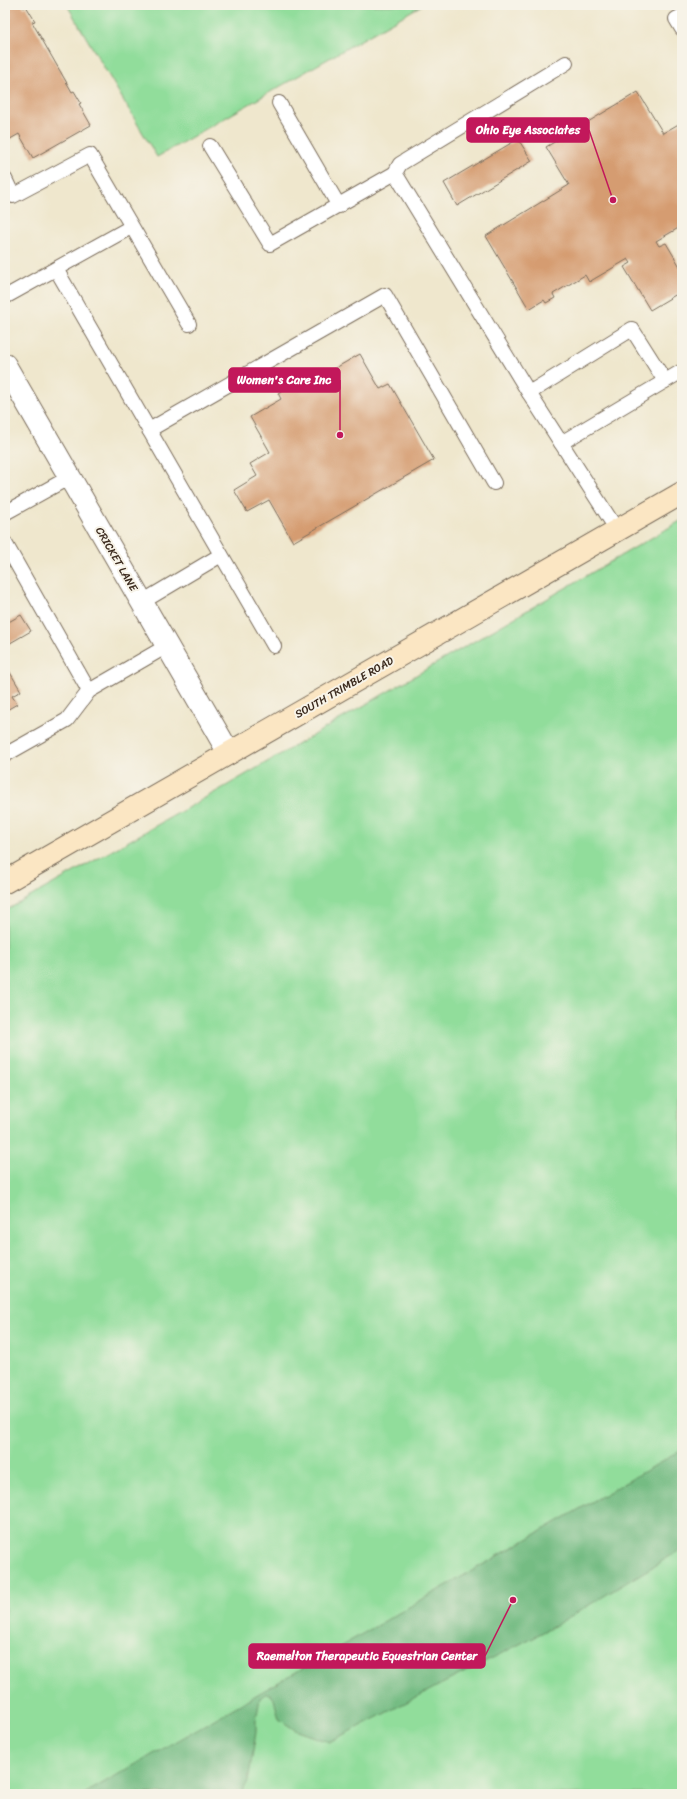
<svg xmlns="http://www.w3.org/2000/svg" width="687" height="1799" font-family="Sriracha,sans-serif">
<style>
.green{fill:#91dd9b;stroke:#66845c}
.forest{fill:#74bc83;stroke:#587350}
.building{fill:#d59c71}
.lines{fill:none;stroke-linecap:round;stroke-linejoin:round}
.service-casing{stroke:#7a6c5b;stroke-width:16}
.minor-casing{stroke:#7a6c5b;stroke-width:24}
.secondary-casing{stroke:#7a6c5b;stroke-width:24}
.service{stroke:#fff;stroke-width:14}
.minor{stroke:#fff;stroke-width:22}
.secondary{stroke:#fbe6c3;stroke-width:22}
.labels{text-anchor:middle;stroke-width:4;stroke-linejoin:round;paint-order:stroke}
.street-label{font-size:11px;fill:#3b2a1e;stroke:#f7f3e8}
.leader{fill:none;stroke:#c2185b;stroke-width:1.5}
.callout-dot{fill:#c2185b;stroke:#f7f3e8;stroke-width:1.5}
.callout{fill:#c2185b;stroke:#c2185b;stroke-width:1.5}
.callout-label{font-size:12px;text-anchor:middle;font-weight:bold;fill:#fff}
</style>
<rect width="100%" height="100%" fill="#f7f3e8"/>
<filter id="ink" filterUnits="userSpaceOnUse"><feTurbulence type="fractalNoise" baseFrequency=".025" numOctaves="2"/><feDisplacementMap in="SourceGraphic" scale="8" xChannelSelector="R" yChannelSelector="G"/><feConvolveMatrix kernelMatrix="1 2 1 2 8 2 1 2 1" color-interpolation-filters="sRGB"/></filter>
<filter id="wash" filterUnits="userSpaceOnUse"><feTurbulence type="fractalNoise" baseFrequency=".012" numOctaves="4" result="noise"/><feDisplacementMap in="SourceGraphic" scale="16" xChannelSelector="R" yChannelSelector="G"/><feGaussianBlur stdDeviation="0.9" result="paint"/><feColorMatrix in="noise" values="0 0 0 0 0 0 0 0 0 0 0 0 0 0 0 0 0 1.4 0 .05"/><feComposite in="paint" operator="in"/></filter>
<g filter="url(#wash)">
<rect width="100%" height="100%" fill="#efe7cd"/>
<!-- green -->
<g class="green">
<path d="M67,5H422L157,157Z"/>
<path d="M682,520V1794H5V911L226,786Z"/>
</g>
<!-- forest -->
<path class="forest" d="M682,1450V1549L551,1628L329,1742L295,1730L279,1719L274,1699L270,1694H265L260,1698L256,1720V1732L248,1782L240,1794H84Z"/>
<g id="blocks">
<!-- building -->
<g class="building">
<path d="M5,5H23L24,8L26,6L35,21L32,22L72,92L74,91L81,103L79,104L91,125L33,158L19,134L5,142V116L8,114L5,108Z"/>
<path d="M638,92L663,133L682,122V226L656,241L659,246L666,243L682,270V291L650,310L624,267L631,263L628,259L589,282L585,275L553,294L555,298L546,303L544,300L529,309L486,236L569,185L546,147Z"/>
<path d="M518,139L532,161L457,206L444,183Z"/>
<path d="M360,354L380,389L390,384L434,460L293,542L269,500L247,512L234,490L257,476L250,464L270,452L250,417L281,399L278,393L293,384L297,390Z"/>
<path d="M21,615L31,631L5,646V624Z"/>
<path d="M5,664L21,691L12,696L17,704L5,711Z"/>
</g>
</g>
</g>
<g filter="url(#ink)">
<use href="#blocks" fill-opacity="0" stroke="#7a6c5b" stroke-width="1"/>
<g class="lines">
<defs>
<g id="service">
<path d="M682,16L676,19L682,29"/>
<path d="M279,103L339,206"/>
<path d="M210,146L270,244L395,173L400,164L566,63"/>
<path d="M395,173L529,393L617,530"/>
<path d="M5,179L13,196L90,155L189,324"/>
<path d="M56,269L274,646"/>
<path d="M5,297L131,227"/>
<path d="M529,393L632,329L665,381"/>
<path d="M149,430L385,295L494,483"/>
<path d="M561,443L682,371"/>
<path d="M5,513L70,477"/>
<path d="M5,543L89,691"/>
<path d="M142,602L221,555"/>
<path d="M5,755L67,720L89,691L167,646"/>
</g>
<path id="minor" d="M5,365L229,753"/>
<path id="secondary" d="M5,882L682,493"/>
</defs>
<!-- service casing -->
<use href="#service" class="service-casing"/>
<!-- minor casing -->
<use href="#minor" class="minor-casing"/>
<!-- secondary casing -->
<use href="#secondary" class="secondary-casing"/>
<!-- service -->
<use href="#service" class="service"/>
<!-- minor -->
<use href="#minor" class="minor"/>
<!-- secondary -->
<use href="#secondary" class="secondary"/>
</g>
</g>
<g class="labels">
<!-- street labels -->
<g class="street-label">
<text transform="translate(117 559) rotate(60)" y="4">CRICKET LANE</text>
<text transform="translate(344 687) rotate(-30)" y="4">SOUTH TRIMBLE ROAD</text>
</g>
</g>
<!-- callouts -->
<path class="leader" d="M613 200L589 130M340 435L340 380M513 1600L485 1656"/>
<g class="callout-dot">
<circle cx="613" cy="200" r="4"/>
<circle cx="340" cy="435" r="4"/>
<circle cx="513" cy="1600" r="4"/>
</g>
<g class="callout">
<rect x="467" y="118" width="122" height="24" rx="4"/>
<rect x="229" y="368" width="111" height="24" rx="4"/>
<rect x="249" y="1644" width="236" height="24" rx="4"/>
</g>
<g class="callout-label">
<text x="528" y="134">Ohio Eye Associates</text>
<text x="284" y="384">Women's Care Inc</text>
<text x="367" y="1660">Raemelton Therapeutic Equestrian Center</text>
</g>
<!-- margin -->
<rect width="687" height="1799" fill="none" stroke="#f7f3e8" stroke-width="20"/>
</svg>
